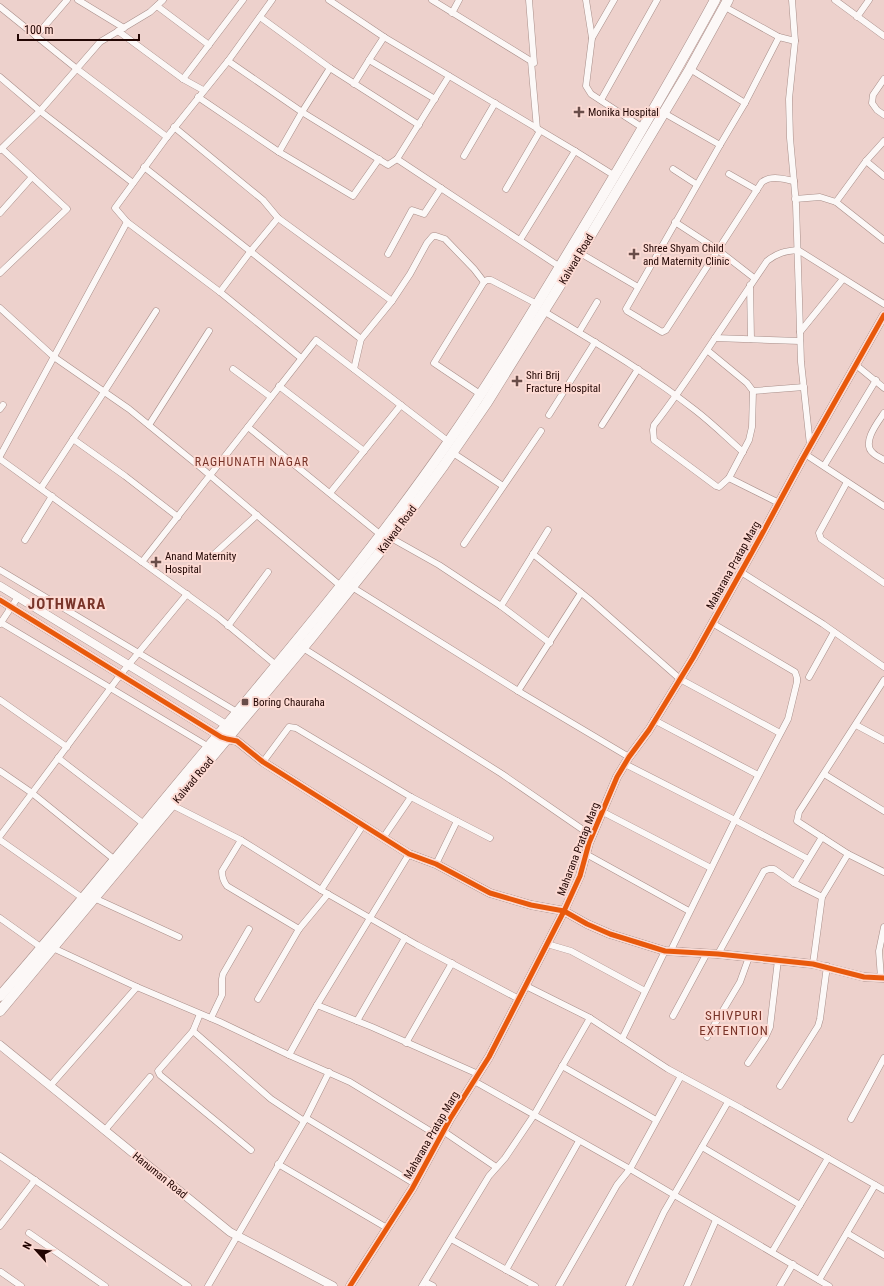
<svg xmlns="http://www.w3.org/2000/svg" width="884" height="1286" font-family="'Roboto Condensed',sans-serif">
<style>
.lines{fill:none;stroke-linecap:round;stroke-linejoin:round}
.minor-casing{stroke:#a88e89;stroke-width:7}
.tertiary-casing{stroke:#a88e89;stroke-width:9}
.primary-casing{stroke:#a88e89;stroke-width:11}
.minor{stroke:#fcf8f7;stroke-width:6}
.tertiary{stroke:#fcf8f7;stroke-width:8}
.primary{stroke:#fcf8f7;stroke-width:10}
.cycleway-casing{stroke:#fcdad3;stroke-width:8}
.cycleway{stroke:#e8590c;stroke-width:5}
.poi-dot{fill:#694d49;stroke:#fcdad3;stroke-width:1.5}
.labels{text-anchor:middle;stroke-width:4;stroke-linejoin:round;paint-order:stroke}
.poi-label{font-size:11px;fill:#220603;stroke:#fcdad3;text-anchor:start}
.street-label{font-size:11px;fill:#220603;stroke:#fcdad3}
.neighbourhood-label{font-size:12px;letter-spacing:1px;fill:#793429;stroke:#fcdad3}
.quarter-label{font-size:13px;letter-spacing:1px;fill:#793429;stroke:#fcdad3}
.district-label{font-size:15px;font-weight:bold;letter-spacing:1px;fill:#793429;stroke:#fcdad3}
</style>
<rect width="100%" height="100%" fill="#edd1cc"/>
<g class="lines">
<defs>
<g id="minor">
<path d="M78,0L124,28"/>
<path d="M272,0L228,61L167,137L115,208L127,222L220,292L301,358"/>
<path d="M329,0L384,37L575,151L615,176"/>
<path d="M432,0L531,61"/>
<path d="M529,0L534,63L531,61L537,129"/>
<path d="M586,0L592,38L586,86L591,94L643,128"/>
<path d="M792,0L795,41L789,99L790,138L796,204L801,362L810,445"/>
<path d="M835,0L884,36"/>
<path d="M157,6L209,45"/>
<path d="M0,7L77,69L167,137"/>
<path d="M725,7L779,37"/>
<path d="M452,13L459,0"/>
<path d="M260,17L330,68L419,125"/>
<path d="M857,17L869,0"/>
<path d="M118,31L183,79L203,90"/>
<path d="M36,36L67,0"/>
<path d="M384,37L369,60L435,99"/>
<path d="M592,38L614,0"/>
<path d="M228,61L302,112L388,165L397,159L449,76"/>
<path d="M690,69L745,103"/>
<path d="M0,77L40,111L133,183"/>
<path d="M183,79L243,0"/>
<path d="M884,79L873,95L872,103L877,110L884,115"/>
<path d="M354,84L369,60"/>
<path d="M198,97L279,152L353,196L379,159"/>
<path d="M601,100L657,0"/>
<path d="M664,113L720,145L745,103L779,37L795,41"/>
<path d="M174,127L263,200L278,218L392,301"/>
<path d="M884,141L866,161L836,202L884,240"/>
<path d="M720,145L626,309L627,311L662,332L666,330L762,182C772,175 783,179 794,181"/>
<path d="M0,150L40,111L100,42L150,12L163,0"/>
<path d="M279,152L302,112L330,68"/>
<path d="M464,156L495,103"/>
<path d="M397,159L560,267"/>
<path d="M866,161L884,176"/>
<path d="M144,167L361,339"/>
<path d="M673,169L696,184"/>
<path d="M729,174L757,190"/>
<path d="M506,189L540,131"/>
<path d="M795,199L820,197L836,202"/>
<path d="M0,213L32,177"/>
<path d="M675,222L718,250L754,278"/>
<path d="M520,240L575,151"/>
<path d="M580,253L638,287"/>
<path d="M388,254L412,210L424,214L441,188"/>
<path d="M0,273L67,209L2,149"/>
<path d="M750,285L751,339"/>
<path d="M220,292L250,252L278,218"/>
<path d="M0,308L54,357L129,409L199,466L343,588"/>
<path d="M545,312C596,343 648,373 695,410C712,423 727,438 743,452"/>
<path d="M579,332L597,302"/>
<path d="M800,332L843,279"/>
<path d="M715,338L800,341"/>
<path d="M707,350L747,383L753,391L752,427L749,440L729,478L719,487L716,486L654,440L653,430L654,425C676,397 695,368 715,338L767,261C777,253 785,251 798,250L884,304"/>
<path d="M856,365L884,388"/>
<path d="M233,369L271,397"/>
<path d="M354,369L361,339L392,301L410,274L427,243L433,236H436L445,239L474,269L484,282"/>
<path d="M279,386L364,451"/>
<path d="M753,391L804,387"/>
<path d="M480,394L434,363L484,282L487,280H491L537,304"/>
<path d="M0,409L3,405"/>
<path d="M884,413C878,422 861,443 873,453C876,456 881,458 884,460"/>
<path d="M549,415L595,342"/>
<path d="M149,425L209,331"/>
<path d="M602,425L638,369"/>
<path d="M248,427L381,535"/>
<path d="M73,439L125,476L178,517"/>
<path d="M453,453L503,486"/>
<path d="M805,454L884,506"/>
<path d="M0,456L127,222"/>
<path d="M0,459L218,617L276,665"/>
<path d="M824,466L876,380"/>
<path d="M729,478L779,503"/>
<path d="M847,482L819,533L821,539L884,583"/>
<path d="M41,488L104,392L156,311"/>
<path d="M330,493L401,405"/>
<path d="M391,538L439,565L501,606L550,643"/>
<path d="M25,540L52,496"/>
<path d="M464,544L541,431"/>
<path d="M533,554L589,599L680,679L780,733"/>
<path d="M212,556L257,515"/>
<path d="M142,562L316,340L449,442"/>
<path d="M0,570L237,712"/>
<path d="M741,572L823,624L884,667"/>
<path d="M352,587L523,694L629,757"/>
<path d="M501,606L548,530"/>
<path d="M0,622L209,747"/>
<path d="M0,624L18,597"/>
<path d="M228,626L268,572"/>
<path d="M303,648L502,774L592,836"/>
<path d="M809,677L834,632"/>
<path d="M884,680L799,812L797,821L848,854L884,872"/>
<path d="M518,691L581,593"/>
<path d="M0,700L67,747"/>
<path d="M654,720L758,775"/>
<path d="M856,725L884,740"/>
<path d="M58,758L144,824"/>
<path d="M263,762L289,727L296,728L411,797L457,821L436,864"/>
<path d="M625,764L735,820L808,859"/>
<path d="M0,771L32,793L115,860"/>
<path d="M824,774L884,811"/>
<path d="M172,805L241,840L321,890L417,945L519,999"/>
<path d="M603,812L711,868"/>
<path d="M457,821L490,838"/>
<path d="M0,836L121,674L187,594"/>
<path d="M383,838L411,797"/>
<path d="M0,840L84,899"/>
<path d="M241,840L222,871C222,877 223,881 227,886L299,929"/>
<path d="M586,854L689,911"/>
<path d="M794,883L822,837"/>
<path d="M321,890L363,825"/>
<path d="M94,898L179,937"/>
<path d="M0,918L42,948"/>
<path d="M547,944L571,951L645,991"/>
<path d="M53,948L137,987L220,1022L289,1055L350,1082L440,1137"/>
<path d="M671,950L735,820L788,719L797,682V678L795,672L712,623"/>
<path d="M718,954L764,871L769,869H774L794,883L822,897"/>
<path d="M813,964L822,897L848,854"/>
<path d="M881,978L879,951L884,927"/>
<path d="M526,986L590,1018L668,1069L742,1109L884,1190"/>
<path d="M258,999L299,929L328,894"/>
<path d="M317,1005L372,1027L478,1074"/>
<path d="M200,1014L193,1031L271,1099L304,1121"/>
<path d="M673,1016L707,953"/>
<path d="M211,1018L222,995V979L223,974L249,929"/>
<path d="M357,1021L405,938"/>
<path d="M193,1031L158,1071L160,1075L251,1150"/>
<path d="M707,1037L740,982L749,957"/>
<path d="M622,1039L665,951"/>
<path d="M406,1043L452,963"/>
<path d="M289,1055L317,1005L409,854"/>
<path d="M748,1063L765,1038L770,1027L778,960"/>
<path d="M562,1066L656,1120"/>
<path d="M474,1081L630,1169L829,1286"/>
<path d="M50,1086L137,987"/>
<path d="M780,1086L818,1026L820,1019L827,966"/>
<path d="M306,1118L329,1072"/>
<path d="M851,1119L884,1058"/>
<path d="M105,1130L150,1077"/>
<path d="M443,1131L496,1167"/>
<path d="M702,1147L800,1205"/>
<path d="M0,1156L188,1286"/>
<path d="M278,1164L387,1228"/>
<path d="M0,1226L35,1180"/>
<path d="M29,1233L105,1286"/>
<path d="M847,1233L884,1255"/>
<path d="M451,1239L535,1286"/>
<path d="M772,1252L828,1158"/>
<path d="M506,1270L579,1141"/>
<path d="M1,1272L21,1286"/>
<path d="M819,1280L875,1185"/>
<path d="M425,1282L433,1286"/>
<path d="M208,1286L306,1118L415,1184"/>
<path d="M422,1286L489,1176L505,1158L534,1115L590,1018"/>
<path d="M559,1286L617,1185L630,1169L681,1076"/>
<path d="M629,1286L664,1212L728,1102"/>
<path d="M687,1286L716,1220"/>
<path d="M780,1286L793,1264"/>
</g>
<g id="tertiary">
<path d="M0,586L231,728"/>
<path d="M0,600L221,737L227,739L237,741L263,762L409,854L436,864L490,893L531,905L564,911L587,924L610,934L665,951L718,954L813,964L864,977L884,978"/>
<path d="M0,1045L230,1232L333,1286"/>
<path d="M350,1286L412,1189L450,1119L489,1057L564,911L580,876L589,843L617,777L629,757L649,730L693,658L761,536L802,460L884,315"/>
</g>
<g id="primary">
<path d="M0,996C71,915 137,832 206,750C289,650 373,551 447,444C485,390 519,334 553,278C609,186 664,94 715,0"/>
<path d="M0,1011L311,638L387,543L444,465L486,404L580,253L690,69L728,0"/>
</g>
</defs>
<!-- minor casing -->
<use href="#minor" class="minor-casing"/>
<!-- tertiary casing -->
<use href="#tertiary" class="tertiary-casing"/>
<!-- primary casing -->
<use href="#primary" class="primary-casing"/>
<!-- minor -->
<use href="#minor" class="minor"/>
<!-- tertiary -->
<use href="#tertiary" class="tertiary"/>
<!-- primary -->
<use href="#primary" class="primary"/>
<defs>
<g id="cycleway">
<path d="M0,600L221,737L227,739L237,741L263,762L409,854L436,864L490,893L531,905L564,911L587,924L610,934L665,951L718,954L813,964L864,977L884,978"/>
<path d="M350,1286L412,1189L450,1119L489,1057L564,911L580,876L589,843L617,777L629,757L649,730L693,658L761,536L802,460L884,315"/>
</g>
</defs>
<!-- cycleway casing -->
<use href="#cycleway" class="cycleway-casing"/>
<!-- cycleway -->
<use href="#cycleway" class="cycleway"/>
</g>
<!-- markers -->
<g class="poi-dot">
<path d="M577 106h4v4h4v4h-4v4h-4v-4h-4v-4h4z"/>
<path d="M632 248h4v4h4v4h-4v4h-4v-4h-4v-4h4z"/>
<path d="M515 375h4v4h4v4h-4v4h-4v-4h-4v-4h4z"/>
<path d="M154 556h4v4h4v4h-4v4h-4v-4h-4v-4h4z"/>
<rect x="241" y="698" width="8" height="8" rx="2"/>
</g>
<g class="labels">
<!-- poi labels -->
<g class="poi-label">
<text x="588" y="116">Monika Hospital</text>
<text x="643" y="252">Shree Shyam Child<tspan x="643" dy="13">and Maternity Clinic</tspan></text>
<text x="526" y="379">Shri Brij<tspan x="526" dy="13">Fracture Hospital</tspan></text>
<text x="165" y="560">Anand Maternity<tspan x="165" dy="13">Hospital</tspan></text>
<text x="253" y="706">Boring Chauraha</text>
</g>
<!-- street labels -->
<g class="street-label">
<text transform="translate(576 259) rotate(-59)" y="4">Kalwad Road</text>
<text transform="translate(397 529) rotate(-53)" y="4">Kalwad Road</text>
<text transform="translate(733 565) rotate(-61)" y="4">Maharana Pratap Marg</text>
<text transform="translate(193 780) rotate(-50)" y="4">Kalwad Road</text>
<text transform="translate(578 849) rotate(-69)" y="4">Maharana Pratap Marg</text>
<text transform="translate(431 1135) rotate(-60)" y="4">Maharana Pratap Marg</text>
<text transform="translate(160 1175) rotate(39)" y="4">Hanuman Road</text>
</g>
<!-- neighbourhood labels -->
<g class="neighbourhood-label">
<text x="252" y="466">RAGHUNATH NAGAR</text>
</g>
<!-- quarter labels -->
<g class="quarter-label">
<text x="734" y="1020">SHIVPURI<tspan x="734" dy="15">EXTENTION</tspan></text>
</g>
<!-- district labels -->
<g class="district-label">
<text x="67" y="609">JOTHWARA</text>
</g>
</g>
<!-- north arrow -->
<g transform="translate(36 1250) rotate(297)" stroke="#fcdad3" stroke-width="3" paint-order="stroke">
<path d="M0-3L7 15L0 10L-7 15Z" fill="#220603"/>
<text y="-6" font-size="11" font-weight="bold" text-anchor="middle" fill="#220603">N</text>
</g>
<!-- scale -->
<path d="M18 34v6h121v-6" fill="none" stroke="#220603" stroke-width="2"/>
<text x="24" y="34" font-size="12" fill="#220603" stroke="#fcdad3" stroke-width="3" paint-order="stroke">100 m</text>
</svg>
